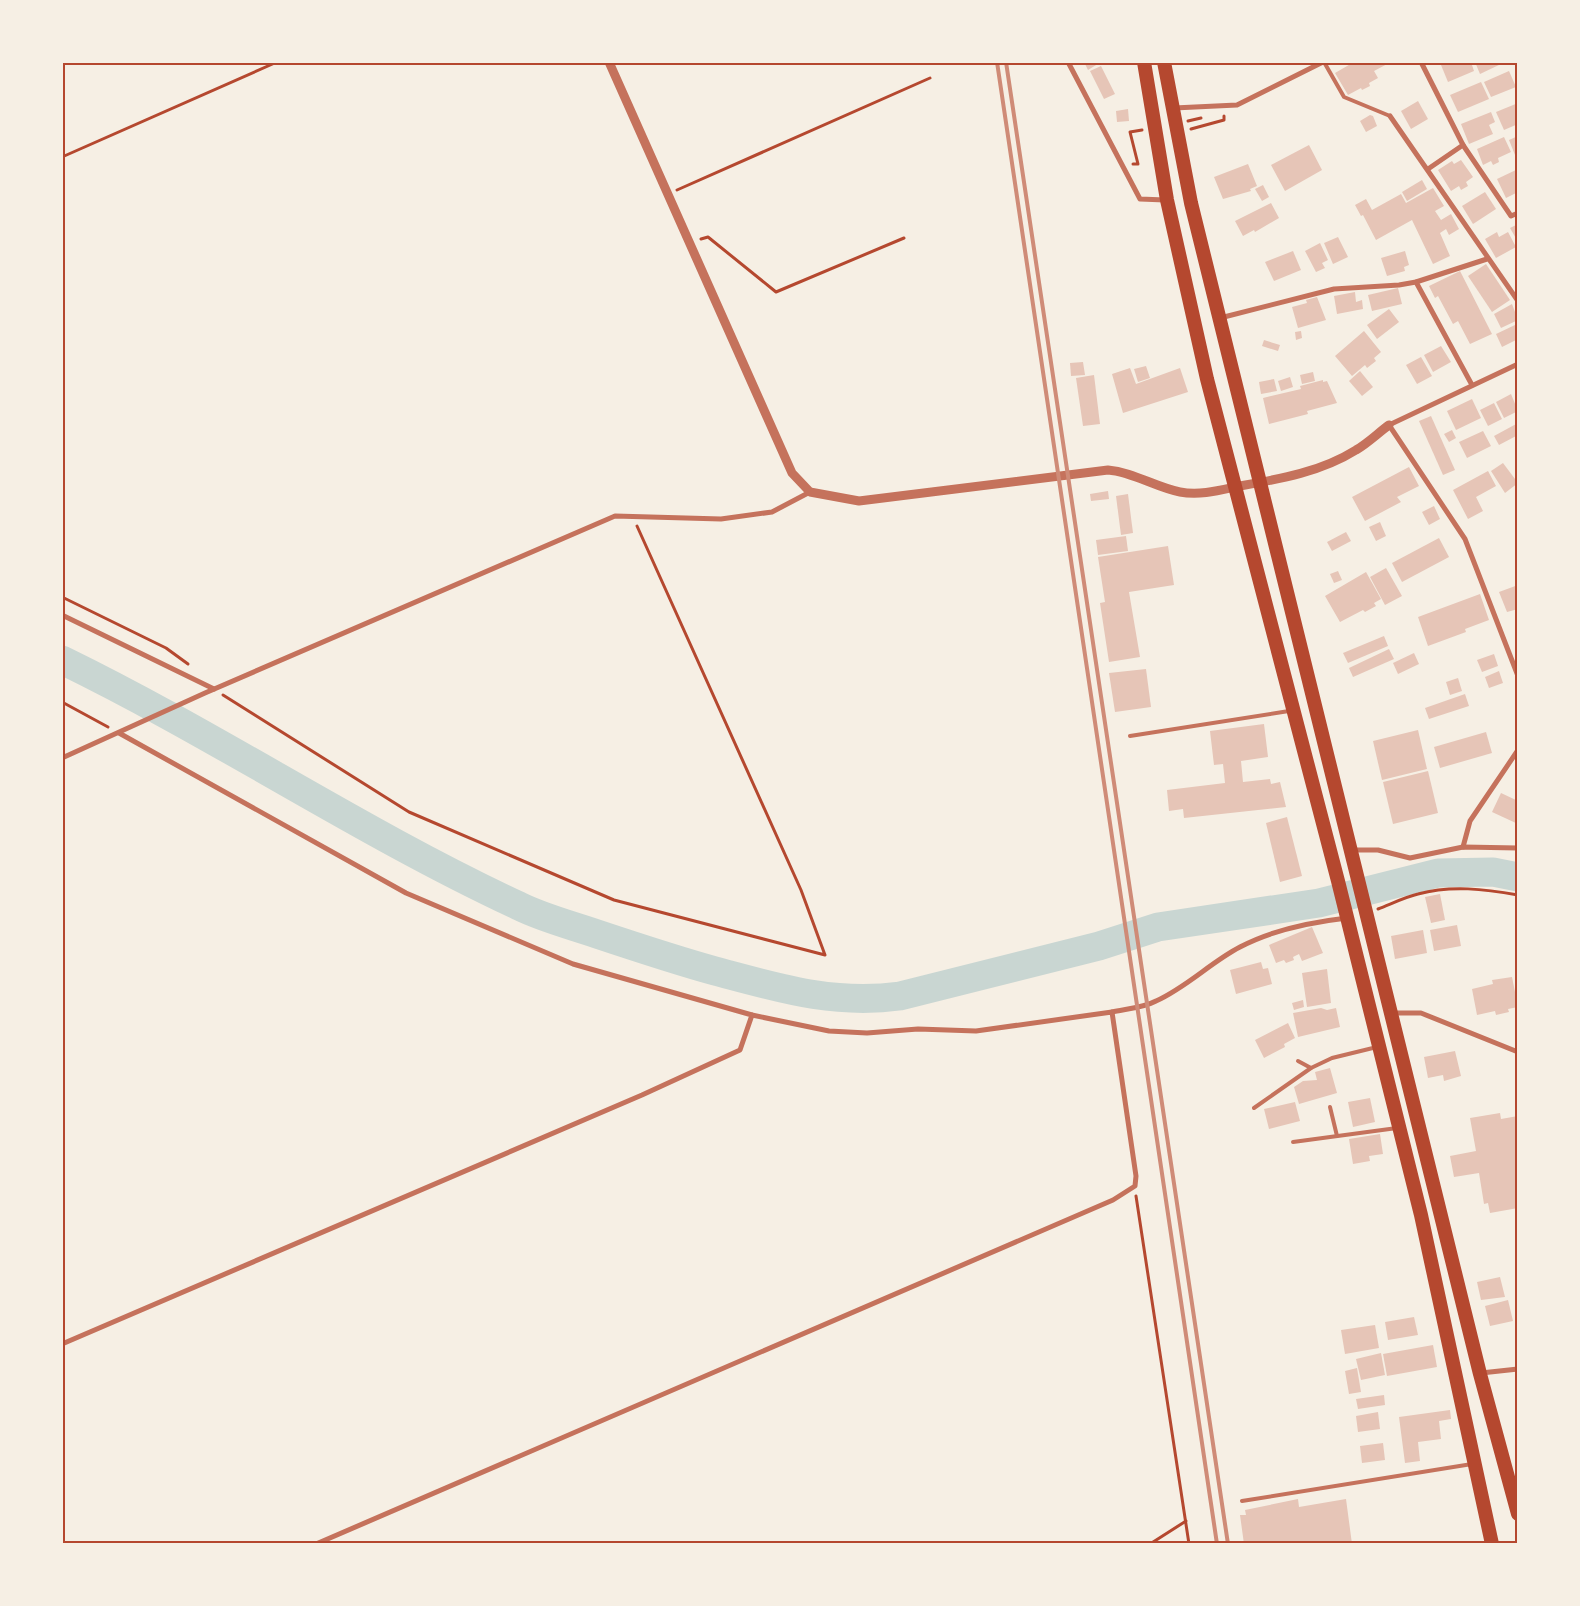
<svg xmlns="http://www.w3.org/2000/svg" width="1580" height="1606" font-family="'Fira Sans',sans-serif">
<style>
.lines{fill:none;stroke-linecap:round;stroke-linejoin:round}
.river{stroke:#c9d6d2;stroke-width:29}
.building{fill:#e6c5b7}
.path{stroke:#b5482f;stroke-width:3}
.service{stroke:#c5725c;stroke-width:4}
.minor{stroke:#c5725c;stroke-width:5}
.tertiary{stroke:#c5725c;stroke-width:9}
.trunk{stroke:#b5482f;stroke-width:14}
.rail{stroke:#cf8b77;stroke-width:4}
.neatline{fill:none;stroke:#b5482f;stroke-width:2}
</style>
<rect width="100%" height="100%" fill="#f6efe4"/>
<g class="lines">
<!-- river -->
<path class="river" d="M62,660C218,736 362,833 519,906C543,918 571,925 597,934C636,947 675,960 715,971C779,988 833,1005 900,996L1099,946L1158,927L1319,903L1438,873L1493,872L1518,877"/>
</g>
<!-- building -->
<g class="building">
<path d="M1084,62H1101L1088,70Z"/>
<path d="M1354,62H1391L1374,71L1378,78L1369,83L1370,86L1362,90L1361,88L1348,95L1335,73Z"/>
<path d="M1448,62H1471L1474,71L1448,82L1441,65Z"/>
<path d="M1475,62H1500L1501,64L1480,74Z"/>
<path d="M1101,66L1115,94L1104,99L1090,71Z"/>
<path d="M1509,71L1516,87L1491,97L1484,82Z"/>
<path d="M1481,82L1489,99L1458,112L1450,95Z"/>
<path d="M1418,101L1428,119L1411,129L1401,111Z"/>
<path d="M1518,103V124L1504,130L1496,112Z"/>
<path d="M1128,109L1129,121L1117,122L1116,111Z"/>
<path d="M1491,112L1495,122L1489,125L1493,134L1469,144L1461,124Z"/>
<path d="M1370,115L1373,116L1377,126L1366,132L1360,121Z"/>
<path d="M1518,136V160H1517L1509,140Z"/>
<path d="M1504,137L1511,152L1498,158L1499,162L1493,165L1491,161L1483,165L1477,149Z"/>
<path d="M1309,145L1322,170L1285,191L1271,165Z"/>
<path d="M1461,160L1473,177L1466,182L1468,186L1461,190L1459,186L1451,191L1438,170L1452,161L1454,164Z"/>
<path d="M1248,164L1257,186L1250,189L1251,191L1223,199L1214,177Z"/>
<path d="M1518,169V192L1506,198L1497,179Z"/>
<path d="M1422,180L1427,189L1407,201L1402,192Z"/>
<path d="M1263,185L1269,197L1262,201L1255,189Z"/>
<path d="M1433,188L1444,206L1435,211L1441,220L1451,214L1459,229L1449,235L1446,229L1440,233L1450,256L1433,264L1412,220L1376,240L1363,215L1361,216L1355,205L1366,199L1372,210L1401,194L1406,203Z"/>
<path d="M1485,192L1496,209L1473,224L1462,206Z"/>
<path d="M1271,203L1279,218L1255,232L1254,230L1243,236L1235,221Z"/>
<path d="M1518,224V242L1510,228Z"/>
<path d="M1497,232L1499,237L1508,232L1516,247L1496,258L1485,239Z"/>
<path d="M1338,237L1348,257L1333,264L1324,243Z"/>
<path d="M1320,243L1328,260L1322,263L1325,268L1316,272L1305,251Z"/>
<path d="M1293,251L1301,270L1274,281L1265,262Z"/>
<path d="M1405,251L1409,265L1404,267L1405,271L1387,276L1381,258Z"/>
<path d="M1486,264L1510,300L1492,312L1468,276Z"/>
<path d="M1460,271L1492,334L1470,344L1458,321L1453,324L1438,296L1435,298L1429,286Z"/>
<path d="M1398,288L1402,304L1372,311L1368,295Z"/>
<path d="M1355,292L1356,302L1362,300L1363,309L1337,314L1334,296Z"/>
<path d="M1317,297L1326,320L1298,328L1292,307L1307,303L1306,300Z"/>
<path d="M1512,304L1518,320L1501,328L1494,314Z"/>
<path d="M1389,309L1399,322L1377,339L1367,325Z"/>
<path d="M1515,325L1518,339L1502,347L1496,334Z"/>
<path d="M1301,331L1302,338L1296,340L1295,332Z"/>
<path d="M1364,331L1381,352L1374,358L1376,361L1367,368L1365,365L1352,376L1335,356Z"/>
<path d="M1264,340L1280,345L1278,351L1262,346Z"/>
<path d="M1441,346L1451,362L1433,372L1424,355Z"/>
<path d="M1421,357L1432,376L1417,384L1406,365Z"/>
<path d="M1083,362L1085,375L1071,376L1070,363Z"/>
<path d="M1146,366L1150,378L1138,382L1134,369Z"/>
<path d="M1130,368L1136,384L1180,368L1188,392L1123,413L1112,374Z"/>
<path d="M1360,371L1373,387L1362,396L1349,381Z"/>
<path d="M1313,372L1315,381L1302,384L1300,375Z"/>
<path d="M1094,375L1100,424L1083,426L1076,378Z"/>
<path d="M1290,377L1293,387L1281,391L1278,381Z"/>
<path d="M1274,379L1277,391L1261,394L1259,382Z"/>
<path d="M1323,380V382L1327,381L1337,403L1307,411L1308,414L1269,424L1263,398L1301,389L1300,386Z"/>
<path d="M1511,394L1518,411L1504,418L1496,402Z"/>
<path d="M1472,399L1481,418L1456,430L1447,411Z"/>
<path d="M1494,403L1502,419L1488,426L1480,410Z"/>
<path d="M1431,416L1455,470L1443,475L1419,421Z"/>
<path d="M1518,423V435L1499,445L1494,436Z"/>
<path d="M1452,430L1456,438L1449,442L1444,434Z"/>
<path d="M1483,431L1491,446L1467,458L1459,442Z"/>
<path d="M1503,463L1518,483L1505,493L1491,471Z"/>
<path d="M1409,467L1419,486L1397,497L1401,502L1365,521L1352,497Z"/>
<path d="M1488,471L1496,486L1476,497L1483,511L1468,519L1453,490Z"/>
<path d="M1108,491L1109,499L1091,501L1090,494Z"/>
<path d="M1128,494L1133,533L1121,535L1116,496Z"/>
<path d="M1434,506L1440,519L1429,525L1422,512Z"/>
<path d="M1380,522L1386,536L1376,541L1369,527Z"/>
<path d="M1346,532L1351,541L1332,551L1327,542Z"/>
<path d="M1126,536L1128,551L1098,555L1096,540Z"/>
<path d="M1439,538L1449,557L1402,582L1392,563Z"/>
<path d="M1168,546L1174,585L1129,592L1140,657L1109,662L1100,603L1105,602L1098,557Z"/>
<path d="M1386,568L1402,596L1385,605L1370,577Z"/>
<path d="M1338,571L1342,580L1334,583L1330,574Z"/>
<path d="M1366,572L1381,599L1374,603L1376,606L1365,612L1363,610L1340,622L1325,596Z"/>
<path d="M1518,585V609L1507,612L1499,592Z"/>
<path d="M1480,594L1489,620L1465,629L1466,632L1428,646L1418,617Z"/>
<path d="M1384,636L1388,646L1348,663L1343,653Z"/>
<path d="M1389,649L1394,659L1353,677L1349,668Z"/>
<path d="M1414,653L1419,664L1398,674L1393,663Z"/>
<path d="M1494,654L1498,666L1482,672L1477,660Z"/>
<path d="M1146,669L1151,707L1115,712L1109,673Z"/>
<path d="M1499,671L1503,683L1489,688L1485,677Z"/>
<path d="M1458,678L1462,691L1450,695L1446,682Z"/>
<path d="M1465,694L1469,706L1429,719L1425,708Z"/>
<path d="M1264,724L1268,757L1241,761L1243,782L1270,779L1271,784L1280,782L1286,807L1184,818L1183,809L1169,811L1167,790L1225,783L1223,764L1214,765L1210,731Z"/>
<path d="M1418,730L1427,769L1382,780L1373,741Z"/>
<path d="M1486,732L1492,753L1440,768L1434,747Z"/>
<path d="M1428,771L1438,813L1393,824L1383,782Z"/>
<path d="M1501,793L1518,801V824L1492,812Z"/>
<path d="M1287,817L1302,876L1280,882L1266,823Z"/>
<path d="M1440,894L1445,920L1431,923L1425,897Z"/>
<path d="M1457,925L1461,946L1434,951L1430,930Z"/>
<path d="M1312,927L1323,953L1302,961L1299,954L1293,957L1294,960L1286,963L1284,960L1276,963L1269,945Z"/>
<path d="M1423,930L1427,953L1395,959L1391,936Z"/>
<path d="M1261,962L1263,969L1268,968L1272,984L1236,994L1230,970Z"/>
<path d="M1327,969L1331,1003L1307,1007L1302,973Z"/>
<path d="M1512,977L1518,1007L1508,1009L1509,1012L1496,1015L1495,1011L1477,1015L1472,989L1493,984L1492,980Z"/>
<path d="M1303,1000L1304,1007L1294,1010L1292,1003Z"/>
<path d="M1321,1008L1327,1010L1336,1008L1340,1027L1298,1037L1293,1013Z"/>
<path d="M1288,1023L1295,1038L1284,1044L1285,1047L1264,1058L1255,1040Z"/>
<path d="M1455,1051L1461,1076L1444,1081L1443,1075L1428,1078L1424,1057Z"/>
<path d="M1330,1068L1337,1093L1299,1104L1294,1087L1303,1081L1317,1080L1315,1072Z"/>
<path d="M1370,1098L1375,1122L1353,1127L1348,1102Z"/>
<path d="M1295,1102L1300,1121L1269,1129L1264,1109Z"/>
<path d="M1500,1113L1501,1119L1518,1116V1208L1490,1213L1488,1203L1484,1204L1479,1173L1454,1177L1450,1156L1476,1151L1470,1118Z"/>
<path d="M1380,1134L1383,1154L1369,1156L1370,1161L1353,1164L1349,1139Z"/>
<path d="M1500,1277L1505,1297L1481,1300L1477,1282Z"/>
<path d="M1508,1300L1513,1321L1490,1326L1485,1306Z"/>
<path d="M1414,1317L1418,1335L1388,1340L1385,1322Z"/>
<path d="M1375,1325L1379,1348L1345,1354L1341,1330Z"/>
<path d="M1433,1345L1437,1367L1387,1376L1383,1354Z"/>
<path d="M1381,1353L1385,1375L1361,1380L1356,1359Z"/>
<path d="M1357,1368L1361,1392L1349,1394L1345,1371Z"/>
<path d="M1384,1395L1385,1405L1358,1409L1356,1399Z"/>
<path d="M1450,1410L1451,1419L1439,1421L1441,1439L1418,1442L1420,1461L1405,1463L1399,1417Z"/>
<path d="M1378,1412L1380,1429L1358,1432L1356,1416Z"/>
<path d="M1383,1443L1385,1460L1362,1463L1360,1446Z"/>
<path d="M1298,1499L1299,1507L1346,1499L1352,1544H1244L1240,1515H1246L1245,1510Z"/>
</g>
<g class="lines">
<!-- path -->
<g class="path">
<path d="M1188,121L1201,118"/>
<path d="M1191,129L1224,120V116"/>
<path d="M62,157L277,62"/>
<path d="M1133,164H1138L1130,132L1142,130"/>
<path d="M677,190L930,78"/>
<path d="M701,239L708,237L776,292L904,238"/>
<path d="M62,597L166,648L188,664"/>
<path d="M223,695L409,812L614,900L825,955L801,890L637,526"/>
<path d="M62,702L108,727"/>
<path d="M1378,909C1391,904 1405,897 1418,894C1451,885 1485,889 1518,895"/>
<path d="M1136,1196L1189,1544"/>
<path d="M1150,1544L1186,1521"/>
</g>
<!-- service -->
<g class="service">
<path d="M1324,62L1344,97L1390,116"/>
<path d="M1130,736L1289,711"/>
<path d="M1298,1061L1311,1068"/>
<path d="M1330,1107L1337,1136"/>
<path d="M1254,1108L1311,1068L1332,1058L1377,1047"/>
<path d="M1293,1142L1397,1128"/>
<path d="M1242,1501L1472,1464"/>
</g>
<!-- minor -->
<g class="minor">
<path d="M1068,62L1140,199L1165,200"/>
<path d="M1421,62L1463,145L1511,216L1518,213"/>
<path d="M1174,108L1237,105L1323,62"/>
<path d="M1390,116L1518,301"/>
<path d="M1428,169L1463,145"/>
<path d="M1416,282L1472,385"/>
<path d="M1220,318L1334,289L1399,285L1416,282L1487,259"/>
<path d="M1518,364L1389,425L1465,539L1518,676"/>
<path d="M62,615L214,689"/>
<path d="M62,758L205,693L615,516L721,519L772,512L810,492"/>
<path d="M1463,847L1470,821L1518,750"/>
<path d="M1352,850H1378L1410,858L1463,847L1518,848"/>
<path d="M1112,1012C1126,1009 1143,1008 1156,1001C1187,987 1211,962 1240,947C1272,930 1312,922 1347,918"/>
<path d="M1393,1013H1421L1518,1052"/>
<path d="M62,1344L642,1095L740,1050L752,1015L573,964L406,893L119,733"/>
<path d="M1481,1373L1518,1369"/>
<path d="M316,1544L1113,1200L1135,1186L1136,1176L1112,1012L976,1031L918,1029L867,1033L829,1031L752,1015"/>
</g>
<!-- tertiary -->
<path class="tertiary" d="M609,62L792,473L810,492L859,501L1108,470C1133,472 1155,487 1180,492C1200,496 1221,490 1240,486C1280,479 1321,472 1356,450C1368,443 1378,433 1389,425"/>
<!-- trunk -->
<g class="trunk">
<path d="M1144,62L1167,200L1207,379L1338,881L1421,1215L1492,1544"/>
<path d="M1164,62L1191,203L1480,1374L1518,1514"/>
</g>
<!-- rail -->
<g class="rail">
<path d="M997,62L1217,1544"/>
<path d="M1006,62L1228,1544"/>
</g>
</g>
<!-- border -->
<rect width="1580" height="1606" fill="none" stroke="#f6efe4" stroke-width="128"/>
<rect x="64" y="64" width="1452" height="1478" class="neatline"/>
</svg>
